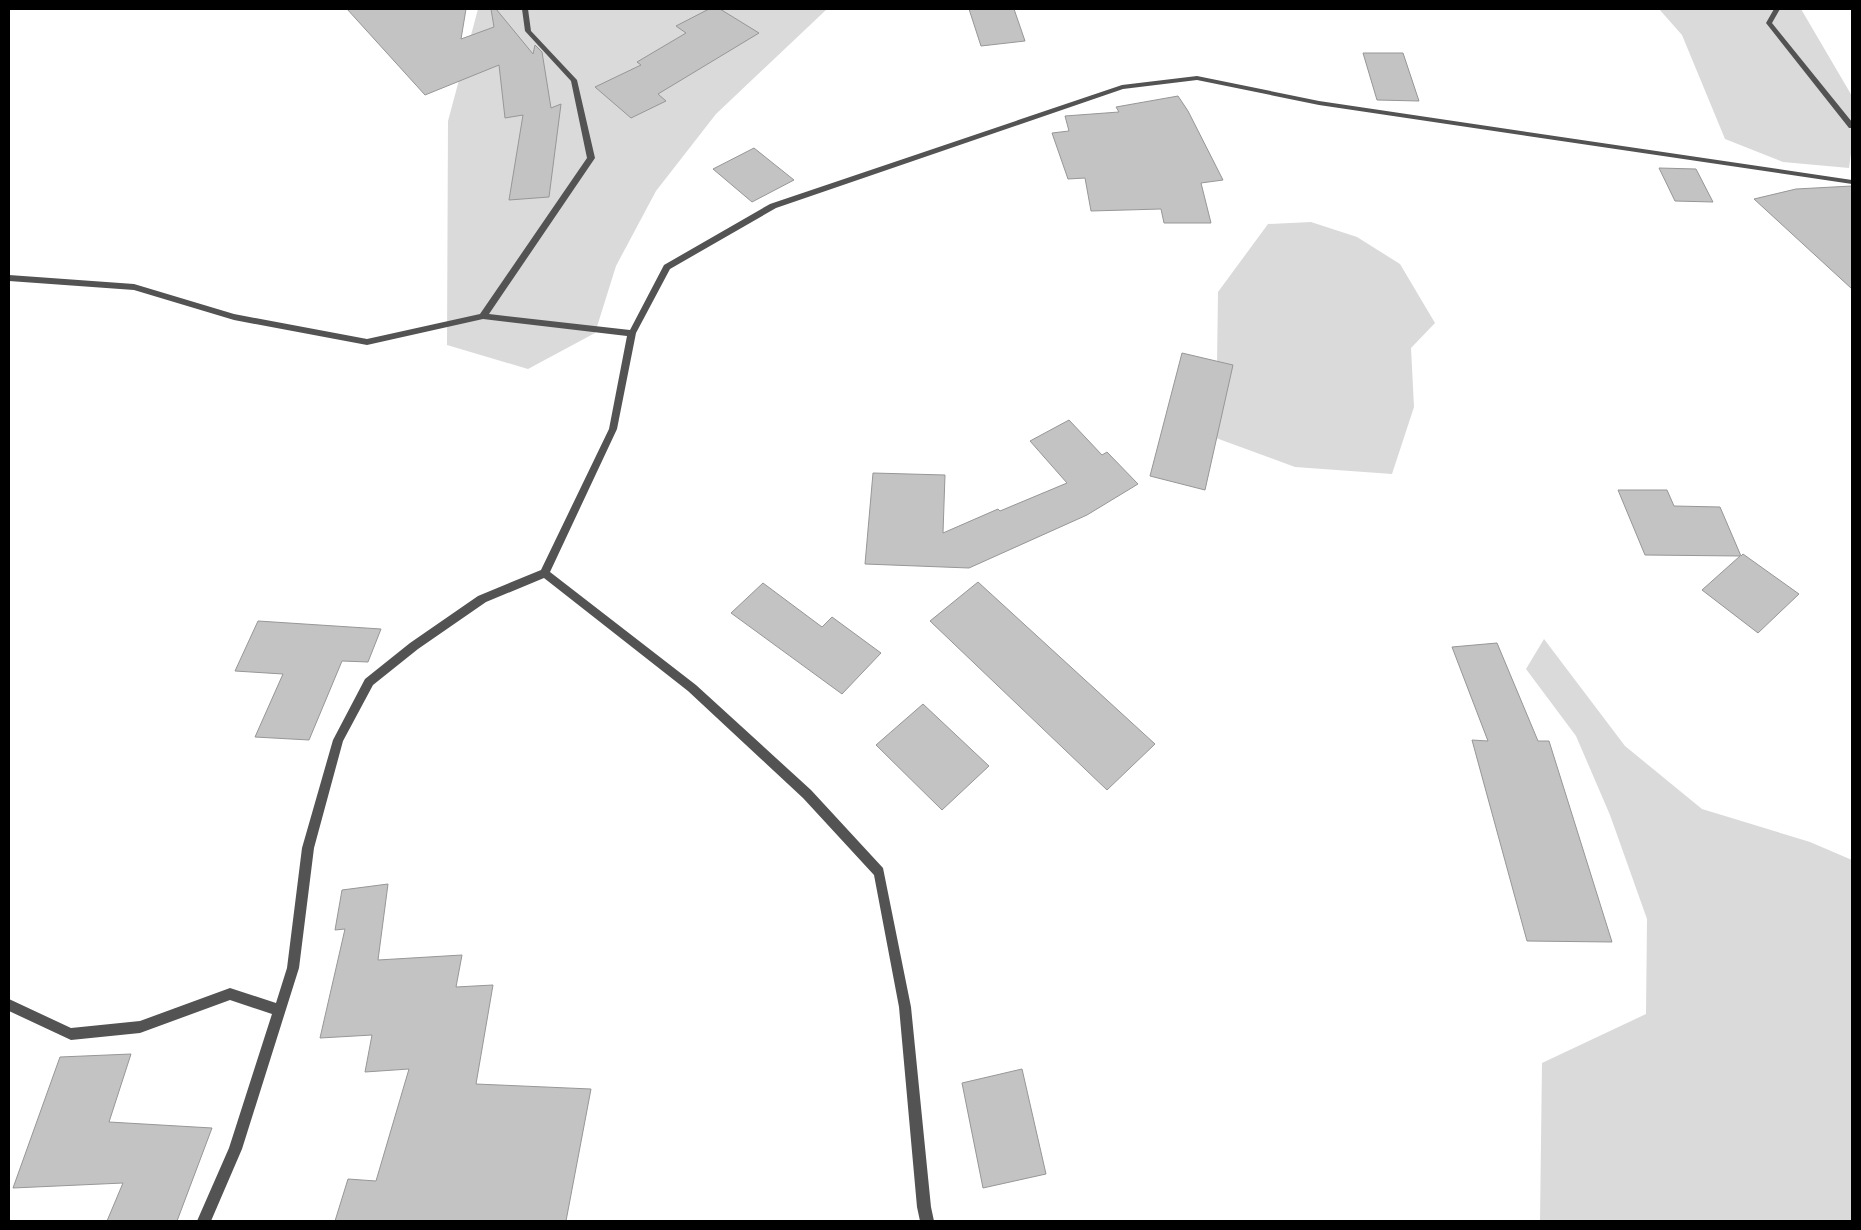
<svg xmlns="http://www.w3.org/2000/svg" width="1861" height="1230" font-family="Commissioner,sans-serif">
<style>
.green{fill:#dadada}
.building{fill:#c3c3c3;stroke:#979797}
.lines{fill:none;stroke-linecap:round;stroke-linejoin:round}
.minor{fill:#535353;fill-rule:evenodd}
</style>
<rect width="100%" height="100%" fill="#fff"/>
<!-- green -->
<g class="green">
<path d="M478,9H827L716,114L656,191L616,266L595,333L528,369L447,345L448,121Z"/>
<path d="M1659,9H1801L1852,96V146L1849,168L1783,162L1725,139L1682,35Z"/>
<path d="M1311,222L1357,237L1400,264L1435,323L1411,348L1414,407L1392,474L1295,467L1216,438L1218,292L1268,224Z"/>
<path d="M1544,639L1625,746L1702,809L1810,842L1852,860V1221H1540L1542,1063L1646,1014L1647,919L1610,815L1576,736L1526,669Z"/>
</g>
<!-- building -->
<g class="building">
<path d="M347,9H466L461,39L494,27L491,9H496L533,54L535,45L542,52L551,108L561,104L549,197L509,200L523,115L505,118L499,65L425,95Z"/>
<path d="M709,9H720L759,33L658,94L666,101L631,118L595,87L641,65L637,62L686,33L676,26Z"/>
<path d="M969,9H1014L1025,41L981,46Z"/>
<path d="M1363,53H1403L1419,101L1377,100Z"/>
<path d="M1178,96L1188,111L1223,180L1201,183L1211,223H1164L1161,209L1091,211L1085,178L1068,179L1052,133L1069,131L1065,116L1119,112L1116,107Z"/>
<path d="M754,148L794,180L752,202L713,169Z"/>
<path d="M1659,168L1696,169L1713,202L1675,201Z"/>
<path d="M1852,186V289L1754,199L1796,189Z"/>
<path d="M1182,353L1233,365L1205,490L1150,476Z"/>
<path d="M1069,420L1102,455L1107,452L1138,484L1087,515L969,568L865,564L873,473L945,475L943,533L998,509L1000,511L1067,483L1030,441Z"/>
<path d="M1618,490H1667L1674,506L1720,507L1741,556L1743,554L1799,594L1758,633L1702,590L1740,556L1645,555Z"/>
<path d="M978,582L1155,744L1107,790L930,621Z"/>
<path d="M763,583L822,627L832,617L881,653L842,694L731,613Z"/>
<path d="M258,621L381,629L368,662L342,661L309,740L255,737L283,674L235,671Z"/>
<path d="M1497,643L1538,741H1549L1612,942L1527,941L1472,740L1488,741L1452,647Z"/>
<path d="M923,704L989,766L942,810L876,745Z"/>
<path d="M388,884L378,960L462,955L456,987L493,985L476,1084L591,1089L566,1221H335L348,1179L376,1181L409,1069L365,1072L372,1035L320,1038L345,929L335,930L342,890Z"/>
<path d="M131,1054L109,1122L212,1128L177,1221H107L123,1183L13,1188L60,1057Z"/>
<path d="M1022,1069L1046,1174L983,1188L962,1083Z"/>
</g>
<g class="lines">
<!-- minor -->
<g class="minor">
<path d="M522,9H528L531,31L577,80L595,158L489,314L630,330L664,265L770,204L1122,85L1197,76L1319,101L1852,180V184L1319,105L1197,80L1123,89L776,208L670,269L636,333L617,429L550,572L696,685L811,790L883,868L911,1007L931,1207L934,1221H920L917,1207L899,1007L874,875L803,798L688,691L544,578L486,602L418,649L373,685L343,741L314,848L299,968L242,1149L211,1221H197L229,1148L272,1014L230,1000L140,1033L71,1040L9,1011V999L71,1028L140,1021L230,988L276,1003L287,968L302,848L333,740L365,679L410,643L478,596L541,570L609,429L627,336L483,319L367,345L234,320L134,290L9,281V275L134,284L234,314L367,339L480,314L587,158L571,81L525,31Z"/>
<path d="M1774,9H1780L1772,23L1852,122V128H1849L1766,23Z"/>
</g>
</g>
<!-- border -->
<rect width="1861" height="1230" fill="none" stroke="#000000" stroke-width="20"/>
</svg>
